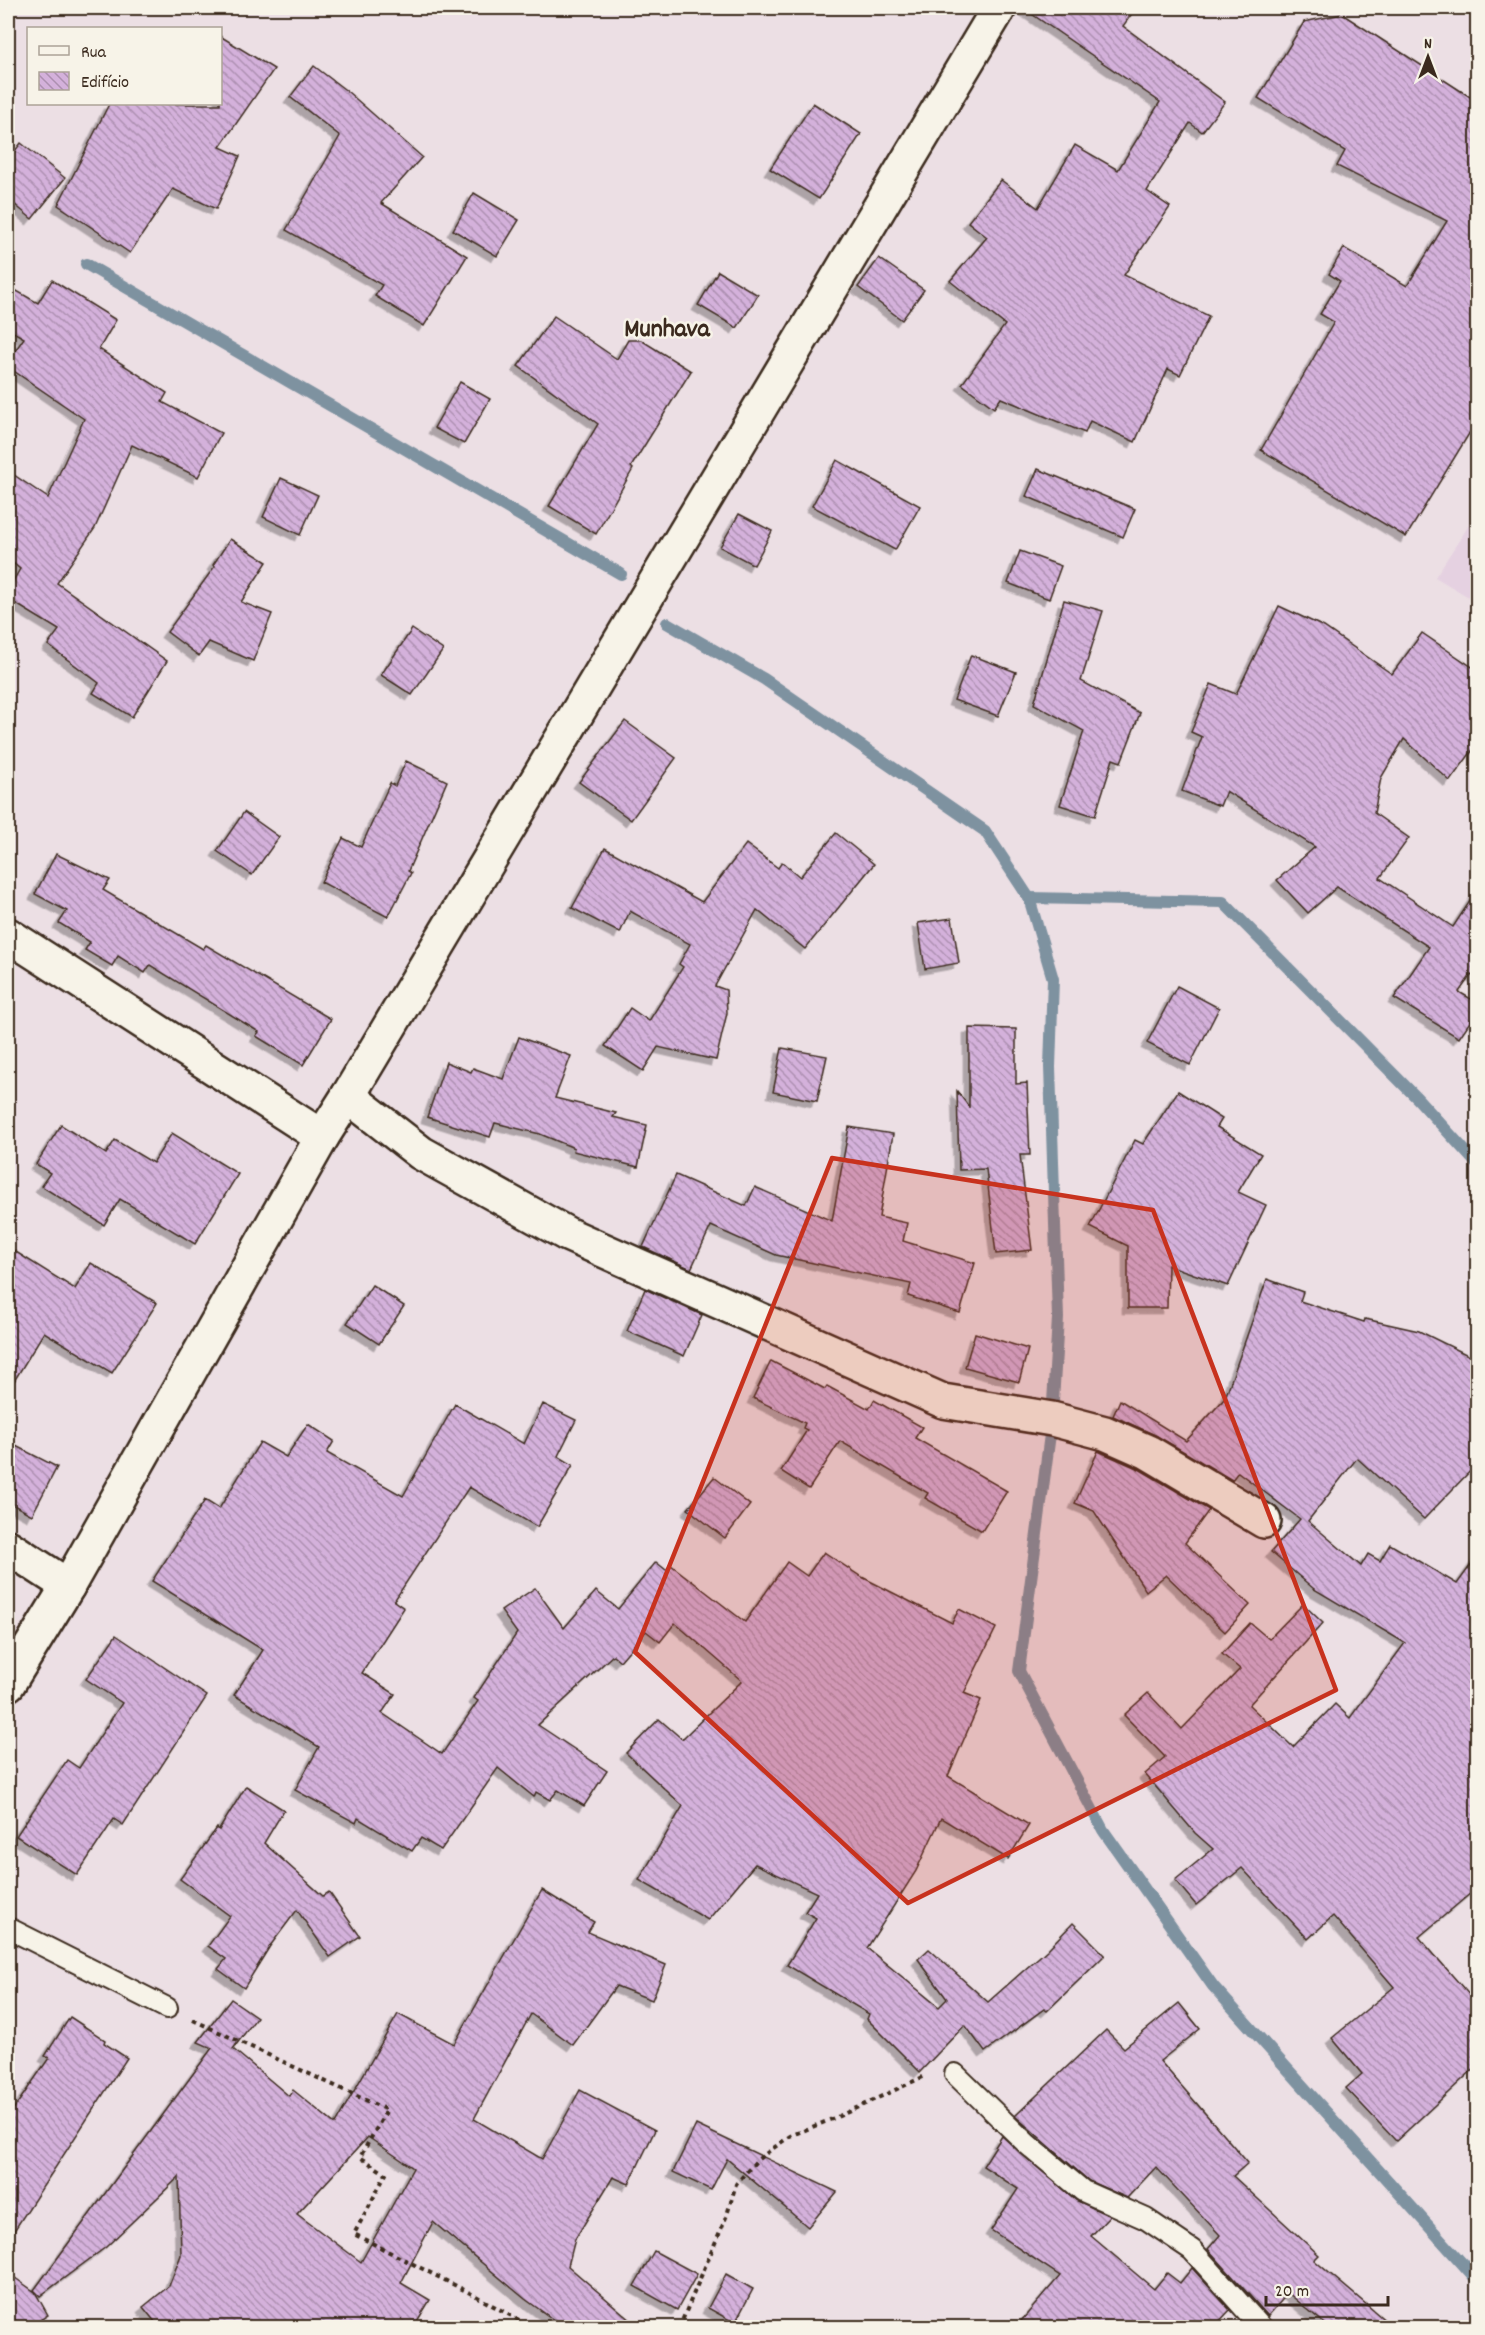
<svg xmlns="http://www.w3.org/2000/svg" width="1485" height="2335" font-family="Dekko,sans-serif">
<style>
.built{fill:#e5d1e1}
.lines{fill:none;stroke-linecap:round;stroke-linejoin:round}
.stream{stroke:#7e92a0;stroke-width:12}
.building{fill:url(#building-back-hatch);stroke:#3b2a1e;stroke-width:1.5;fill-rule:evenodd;filter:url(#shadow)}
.service-casing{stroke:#3b2a1e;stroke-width:24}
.minor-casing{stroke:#3b2a1e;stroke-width:38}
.path{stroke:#3b2a1e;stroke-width:4;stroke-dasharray:4.5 4.5;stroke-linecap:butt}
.service{stroke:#f7f3e8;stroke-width:20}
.minor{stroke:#f7f3e8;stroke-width:33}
.marked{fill:#c8321e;fill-opacity:0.2;stroke:#c8321e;stroke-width:4.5;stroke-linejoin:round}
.labels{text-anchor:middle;stroke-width:5;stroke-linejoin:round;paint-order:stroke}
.district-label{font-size:26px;font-weight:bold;fill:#3b2a1e;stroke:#f7f3e8}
</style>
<defs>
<pattern id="building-back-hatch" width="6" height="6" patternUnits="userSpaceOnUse" patternTransform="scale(1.5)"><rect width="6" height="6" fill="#d4b1db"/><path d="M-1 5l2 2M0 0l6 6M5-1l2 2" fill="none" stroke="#ad90b1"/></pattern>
<filter id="shadow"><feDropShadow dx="-5.5" dy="5.5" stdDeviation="0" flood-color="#0004"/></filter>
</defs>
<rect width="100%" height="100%" fill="#ecdfe4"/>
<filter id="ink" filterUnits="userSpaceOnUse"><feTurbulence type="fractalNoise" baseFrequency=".0167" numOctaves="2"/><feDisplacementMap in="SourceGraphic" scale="12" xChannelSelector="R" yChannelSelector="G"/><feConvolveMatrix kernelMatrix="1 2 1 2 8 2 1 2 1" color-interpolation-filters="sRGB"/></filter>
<g filter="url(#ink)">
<!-- built -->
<path class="built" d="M1477,513V602L1435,577Z"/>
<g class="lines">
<!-- stream -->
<g class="stream">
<path d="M86,264L621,574"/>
<path d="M667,623L764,679L985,831L1029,898L1053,979L1050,1067L1058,1318L1052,1419L1019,1671L1103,1830L1213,1986L1478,2281"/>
<path d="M1029,898L1223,902L1417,1098L1478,1165"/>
</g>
</g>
<!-- building -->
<g class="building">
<path d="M1023,8H1136L1123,26L1225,102L1202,132L1190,123L1147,191L1170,207L1124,275L1209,316L1180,375L1168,369L1135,442L1090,421L1085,433L1001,398L994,408L962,384L1005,325L950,281L987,237L968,222L1001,180L1038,208L1075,145L1118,170L1160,102Z"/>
<path d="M1342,14L1478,102V419L1406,537L1261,450L1334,322L1320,314L1340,281L1329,274L1344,248L1407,286L1447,221L1337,166L1345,151L1258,98L1304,22Z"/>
<path d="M220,36L274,69L220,147L240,156L216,209L173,189L130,253L58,205L109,104H220Z"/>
<path d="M314,66L348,92L422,157L381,203L467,256L424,326L375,296L382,285L286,230L340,136L290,97Z"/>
<path d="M813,103L861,134L819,199L770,169Z"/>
<path d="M21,143L65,178L32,219L8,199V160Z"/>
<path d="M474,193L519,220L497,256L453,230Z"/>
<path d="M879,258L924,290L902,320L858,287Z"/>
<path d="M718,271L758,295L737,328L698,305Z"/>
<path d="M52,280L116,320L99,349L167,393L162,402L221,433L198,477L132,445L95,528L57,583L167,661L132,717L93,693L99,683L48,645L59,630L8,599V590L20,569L8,559V471L48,498L84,419L8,367V361L24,338L8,329V286L38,303Z"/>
<path d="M554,316L617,359L628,340H641L691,371L631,467L633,469L596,534L549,506L598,424L518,366Z"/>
<path d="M460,382L490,399L464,444L434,428Z"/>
<path d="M837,460L920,506L895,550L812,506Z"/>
<path d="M1038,469L1135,509L1123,537L1026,496Z"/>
<path d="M281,478L318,495L300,535L263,517Z"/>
<path d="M739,514L772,531L754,565L720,547Z"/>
<path d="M230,539L267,562L241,602L272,614L253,661L209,642L199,656L167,632L215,566L213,565Z"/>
<path d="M1020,551L1061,566L1049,599L1008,583Z"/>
<path d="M1064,600L1103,611L1081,681L1140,713L1121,762L1113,759L1095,816L1060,805L1084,731L1034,704Z"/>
<path d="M1279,606L1324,627L1392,674L1422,633L1478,671V743L1450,781L1404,739L1381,778L1374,813L1409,838L1380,878L1453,927L1478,889V979L1471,975L1459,992L1478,1003V1010L1459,1038L1394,998L1429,947L1337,887L1308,913L1277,880L1315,847L1226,791L1220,806L1182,791L1202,737L1191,732L1211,684L1236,694Z"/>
<path d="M412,629L443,650L412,695L381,675Z"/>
<path d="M971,655L1016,672L998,716L954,700Z"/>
<path d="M625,721L676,758L631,820L579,782Z"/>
<path d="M406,761L447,781L408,871L411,873L388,917L321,882L343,838L361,847L390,783L395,786Z"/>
<path d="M244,812L279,837L252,875L217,851Z"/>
<path d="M836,833L874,864L805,949L757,910L715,986L726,990L727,1013L716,1060L658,1047L643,1071L605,1046L630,1008L649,1021L683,967L679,964L690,944L630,911L620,933L572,908L605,848L702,902L746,844L778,868L782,862L800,877Z"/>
<path d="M56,854L110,880L103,890L203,949L206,945L331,1019L303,1065L256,1036L259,1032L150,965L145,973L118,956L112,966L85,950L90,942L59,923L67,911L35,894Z"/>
<path d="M952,918L959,963L925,969L918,923Z"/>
<path d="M1177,986L1219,1008L1190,1065L1147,1043Z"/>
<path d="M969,1028L1016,1029V1084L1027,1083L1030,1155H1020L1032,1250L996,1254L986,1169L959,1170L957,1091L969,1107Z"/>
<path d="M519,1037L571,1056L555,1098L616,1113L613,1117L647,1125L638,1167L573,1151L574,1148L540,1134L495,1123L490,1137L427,1117L446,1062L471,1072L473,1068L503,1079Z"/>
<path d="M782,1048L827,1056L817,1101L773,1092Z"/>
<path d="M1178,1091L1222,1119L1217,1127L1261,1154L1238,1192L1266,1205L1228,1286L1168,1265L1167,1308H1128V1246L1090,1227L1135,1140L1143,1144Z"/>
<path d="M61,1125L106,1154L115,1140L153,1163L172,1133L238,1174L195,1244L120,1199L104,1225L41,1186L50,1173L36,1164Z"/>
<path d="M849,1127L893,1134L879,1217L907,1223L903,1241L975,1263L960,1313L908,1296L911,1284L776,1255L711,1226L691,1269L643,1247L676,1175L746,1206L755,1187L832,1221Z"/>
<path d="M8,1247L75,1289L91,1263L157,1303L112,1373L44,1332L8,1391Z"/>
<path d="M1267,1279L1303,1292L1300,1301L1364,1322L1365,1319L1419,1331L1478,1360V1463L1424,1519L1357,1458L1308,1521L1361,1566L1368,1554L1380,1561L1390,1544L1457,1584L1478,1555V1887L1419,1937L1478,2005V2065L1396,2141L1346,2088L1362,2074L1332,2038L1394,1987L1333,1916L1308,1939L1242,1868L1196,1905L1175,1880L1213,1849L1195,1833L1145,1774L1165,1757L1124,1715L1148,1693L1182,1729L1240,1669L1222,1654L1250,1623L1269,1639L1303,1604L1323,1623L1249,1705L1293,1747L1335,1704L1350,1718L1405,1643L1314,1589L1271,1552L1300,1519L1238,1472L1232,1480L1157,1436L1113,1416L1120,1400L1186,1441L1225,1398Z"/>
<path d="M372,1285L404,1306L379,1344L347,1323Z"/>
<path d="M645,1289L702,1315L684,1356L627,1331Z"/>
<path d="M975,1333L1028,1349L1019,1382L965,1367Z"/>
<path d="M771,1361L825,1389L827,1386L869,1409L874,1400L922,1427L915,1438L1007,1491L982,1531L925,1498L928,1493L840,1441L809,1489L781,1471L807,1430L803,1428L805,1423L753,1398Z"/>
<path d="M455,1404L524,1444L543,1404L576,1420L558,1456L573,1465L537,1527L469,1487L394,1601L404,1608L362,1673L395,1694L382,1713L442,1754L478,1701L474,1698L517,1633L501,1611L535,1588L564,1628L596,1591L618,1609L656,1562L666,1570L671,1565L745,1622L787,1562L807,1576L824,1552L860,1576L952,1623L959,1609L996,1628L964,1693L981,1700L948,1776L1029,1825L1008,1859L941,1818L916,1871L867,1948L939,2007L947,1999L918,1959L929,1949L988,2002L1047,1950L1073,1923L1105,1955L1047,2011L1044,2009L985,2052L965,2025L920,2072L867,2019L869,2014L787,1965L816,1918L805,1912L817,1893L755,1864L708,1920L639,1880L683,1806L626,1753L659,1719L682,1739L742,1681L675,1623L660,1642L646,1631L620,1661L613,1655L538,1725L607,1771L584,1806L558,1790L550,1800L536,1792L534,1797L498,1768L441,1850L421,1838L412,1851L358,1818L356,1823L295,1790L319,1747L234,1695L263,1650L152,1581L205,1500L219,1509L260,1442L286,1457L308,1424L334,1441L327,1453L403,1496Z"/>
<path d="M8,1442L57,1467L32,1515L8,1502Z"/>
<path d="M1098,1451L1139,1469L1209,1510L1185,1543L1250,1605L1225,1632L1166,1575L1146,1591L1094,1511L1075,1503Z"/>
<path d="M714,1477L750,1505L725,1538L688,1509Z"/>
<path d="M116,1635L207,1696L123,1825L114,1819L77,1875L16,1836L67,1760L79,1768L122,1703L86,1679Z"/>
<path d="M246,1786L284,1810L264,1843L323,1896L329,1892L360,1936L330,1957L297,1910L270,1946L244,1988L218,1969L226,1959L208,1946L230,1916L180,1879L217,1828L219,1830Z"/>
<path d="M542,1890L594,1922L588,1932L666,1965L652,2000L616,1986L573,2045L531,2014L474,2119L542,2159L580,2090L655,2130L629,2184L613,2177L575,2239L568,2266L640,2328H565L525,2299L433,2222L401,2283L430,2300L413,2328H160L143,2307L169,2286L181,2255L179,2177L106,2247L40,2296L34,2290L212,2048L198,2042L231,1999L257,2017L233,2049L289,2096L293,2090L335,2124L398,2014L454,2044ZM368,2137L413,2168L361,2262L297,2214Z"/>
<path d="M1179,2003L1200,2029L1160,2061L1248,2163L1233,2176L1319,2255L1314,2260L1394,2328H1330L1288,2293L1268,2316L1208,2249L1220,2235L1156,2167L1127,2198L1089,2181L1015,2116L1106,2030L1124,2048Z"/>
<path d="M70,2017L105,2040L104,2043L127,2058L8,2240V2117L49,2058L45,2056Z"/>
<path d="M696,2125L713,2133L837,2192L808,2227L727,2159L711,2190L673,2172Z"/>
<path d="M1002,2136L1076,2200L1110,2216L1091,2236L1154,2289L1167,2273L1180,2283L1192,2268L1230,2310L1213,2328H1015L1060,2276L991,2230L1018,2189L983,2166Z"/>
<path d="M654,2251L697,2274L677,2310L634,2286Z"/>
<path d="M8,2273L35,2292L48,2315L28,2328H8Z"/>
<path d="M726,2274L753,2289L735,2323L708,2308Z"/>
</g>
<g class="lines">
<defs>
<g id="service">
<path d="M8,1928L167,2008"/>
<path d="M955,2074L1027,2144L1083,2191L1146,2219L1192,2250L1262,2328"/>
</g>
<g id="minor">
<path d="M8,935L322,1137"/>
<path d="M348,1096L421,1153L567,1234L943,1401L1052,1419L1105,1433L1148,1452L1264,1521"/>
<path d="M8,1547L68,1586"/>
<path d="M8,1684L68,1586L322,1137L348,1096L999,8"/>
</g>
</defs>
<!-- service casing -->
<use href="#service" class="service-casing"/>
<!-- minor casing -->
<use href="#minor" class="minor-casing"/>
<!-- path -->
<g class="path">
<path d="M193,2020L387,2110L360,2157L386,2174L354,2234L474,2295L533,2328"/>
<path d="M679,2328L727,2215L736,2184L757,2160L790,2136L837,2117L925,2076"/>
</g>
<!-- service -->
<use href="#service" class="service"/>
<!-- minor -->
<use href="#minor" class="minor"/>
</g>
</g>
<!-- marked area -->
<path class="marked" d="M832,1158L1153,1210L1336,1690L908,1903L635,1652Z"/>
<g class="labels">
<!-- district labels -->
<g class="district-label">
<text x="667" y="336">Munhava</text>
</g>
</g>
<!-- margin -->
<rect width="1485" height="2335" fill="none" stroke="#f7f3e8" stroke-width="30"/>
<rect x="15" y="15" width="1455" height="2305" fill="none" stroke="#3b2a1e" stroke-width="2" filter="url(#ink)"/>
<!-- legend -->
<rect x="27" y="27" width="195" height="78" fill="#f7f3e8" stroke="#aca397" stroke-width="1.5"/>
<rect x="39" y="46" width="30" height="9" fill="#f7f3e8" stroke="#aca397" stroke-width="1.5"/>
<text x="81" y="57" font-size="18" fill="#3b2a1e">Rua</text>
<rect x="39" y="72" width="30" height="18" fill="url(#building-back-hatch)" stroke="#aca397" stroke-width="1.5"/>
<text x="81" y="87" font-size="18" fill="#3b2a1e">Edifício</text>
<!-- north arrow -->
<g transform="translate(1428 57)" stroke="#f7f3e8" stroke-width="4.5" paint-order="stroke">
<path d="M0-4.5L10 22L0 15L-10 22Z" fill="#3b2a1e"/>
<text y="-9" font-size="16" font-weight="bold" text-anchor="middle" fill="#3b2a1e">N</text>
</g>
<!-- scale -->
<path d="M1266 2296v9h122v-9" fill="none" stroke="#3b2a1e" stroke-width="3"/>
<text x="1275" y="2296" font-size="18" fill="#3b2a1e" stroke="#f7f3e8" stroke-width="4.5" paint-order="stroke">20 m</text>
</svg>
